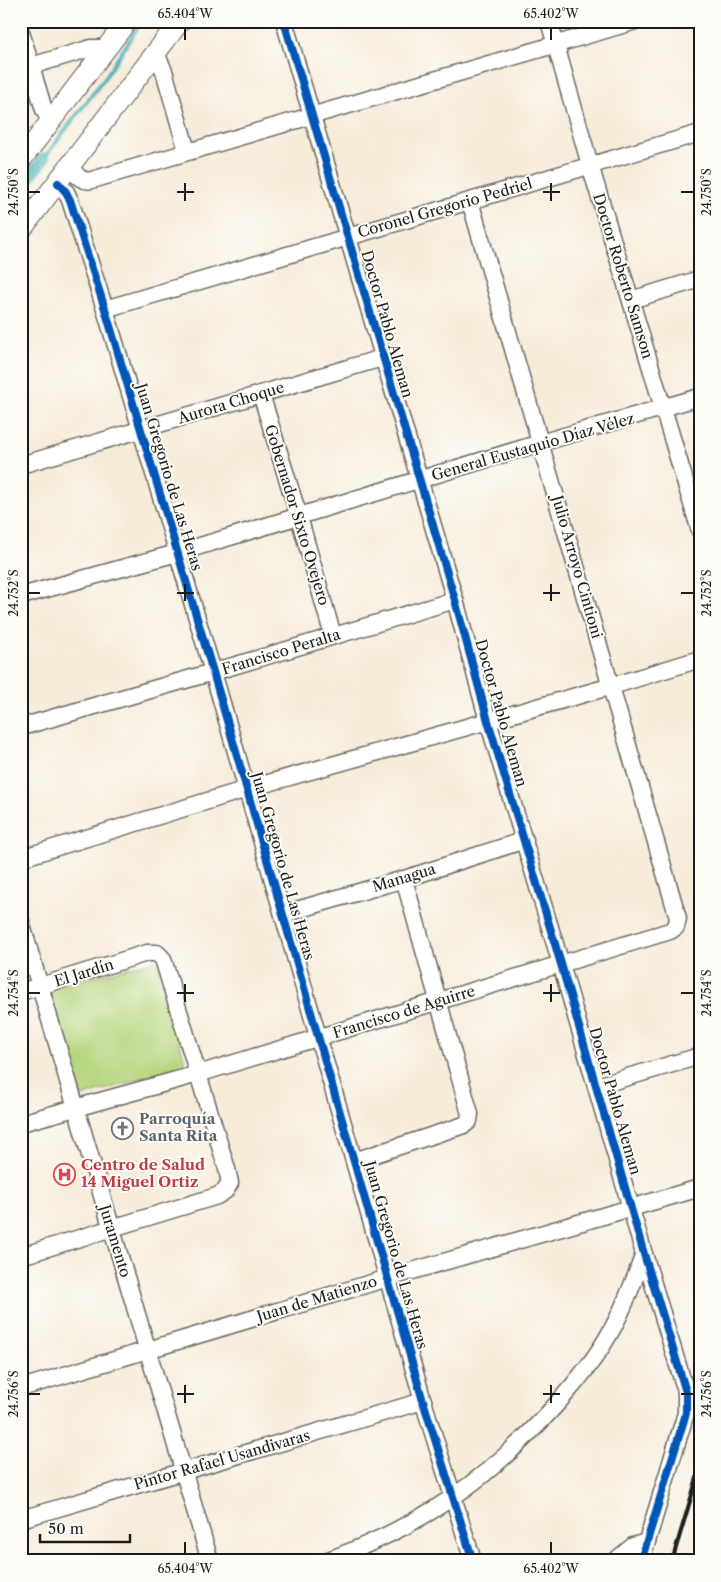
<svg xmlns="http://www.w3.org/2000/svg" width="721" height="1582" font-family="'Libre Caslon Text',serif">
<style>
.green{fill:#b5d67e;stroke:#68794d}
.lines{fill:none;stroke-linecap:round;stroke-linejoin:round}
.stream{stroke:#3cadb6;stroke-width:4}
.canal{stroke:#3cadb6;stroke-width:12}
.minor-casing{stroke:#69655e;stroke-width:19}
.major-casing{stroke:#69655e;stroke-width:22}
.minor{stroke:#fff;stroke-width:16}
.major{stroke:#fff;stroke-width:20}
.rail{stroke:#1c1c1c;stroke-width:4}
.cycleway-casing{stroke:#fdfcf7;stroke-width:11}
.cycleway{stroke:#0057b8;stroke-width:8}
.ticks{fill:none;stroke:#1c1c1c;stroke-width:2}
.labels{text-anchor:middle;stroke-width:4;stroke-linejoin:round;paint-order:stroke}
.street-label{font-size:15px;fill:#1c1c1c;stroke:#fdfcf7}
.worship-label{font-size:15px;font-weight:bold;fill:#5b616d;stroke:#fdfcf7;text-anchor:start}
.health-label{font-size:15px;font-weight:bold;fill:#be3a42;stroke:#fdfcf7;text-anchor:start}
.neatline{fill:none;stroke:#1c1c1c;stroke-width:2}
.ticks-label{font-size:12px;text-anchor:middle;fill:#1c1c1c}
</style>
<rect width="100%" height="100%" fill="#fdfcf7"/>
<filter id="ink" filterUnits="userSpaceOnUse"><feTurbulence type="fractalNoise" baseFrequency=".02" numOctaves="2"/><feDisplacementMap in="SourceGraphic" scale="10" xChannelSelector="R" yChannelSelector="G"/><feConvolveMatrix kernelMatrix="1 2 1 2 8 2 1 2 1" color-interpolation-filters="sRGB"/></filter>
<filter id="wash" filterUnits="userSpaceOnUse"><feTurbulence type="fractalNoise" baseFrequency=".0096" numOctaves="4" result="noise"/><feDisplacementMap in="SourceGraphic" scale="20" xChannelSelector="R" yChannelSelector="G"/><feGaussianBlur stdDeviation="1.12" result="paint"/><feColorMatrix in="noise" values="0 0 0 0 0 0 0 0 0 0 0 0 0 0 0 0 0 1.4 0 .05"/><feComposite in="paint" operator="in"/></filter>
<g filter="url(#wash)">
<rect width="100%" height="100%" fill="#f7ecda"/>
<!-- green -->
<path class="green" d="M156,960L186,1065L81,1097L49,989Z"/>
<g class="lines">
<!-- stream -->
<path class="stream" d="M44,158L104,79L142,21"/>
<!-- canal -->
<path class="canal" d="M21,188L44,158"/>
</g>
</g>
<g filter="url(#ink)">
<g class="lines">
<defs>
<g id="minor">
<path d="M284,21L455,600L488,721L561,964L644,1254L686,1392V1413L641,1561"/>
<path d="M549,21L590,165L700,531"/>
<path d="M21,32L44,110L50,121"/>
<path d="M156,53L164,71L187,151"/>
<path d="M21,69L91,48H108"/>
<path d="M69,167C76,174 82,183 92,180L636,21"/>
<path d="M58,183L66,192L70,200L105,309L213,672L423,1401L473,1561"/>
<path d="M631,300L700,279"/>
<path d="M105,309L700,133"/>
<path d="M261,394L299,517L333,636"/>
<path d="M21,465L382,358"/>
<path d="M21,596L177,553L540,443L700,397"/>
<path d="M21,727L213,672L455,600"/>
<path d="M21,858L247,789L612,686L700,659"/>
<path d="M283,914L404,879L525,840"/>
<path d="M21,922L210,1561"/>
<path d="M21,992L147,953H157L163,959L227,1169L230,1183L225,1191L217,1196L21,1256"/>
<path d="M597,1086L700,1056"/>
<path d="M21,1123L198,1074L670,931L676,927L678,918L470,201"/>
<path d="M354,1161L464,1125L469,1121L470,1114L404,879"/>
<path d="M21,1388L388,1278L700,1188"/>
<path d="M21,1519L423,1401"/>
<path d="M326,1561C421,1526 487,1481 554,1407C575,1384 596,1359 611,1331C625,1307 634,1280 644,1254"/>
<path d="M615,1561L633,1546L647,1542"/>
</g>
<g id="major">
<path d="M21,160L127,21"/>
<path d="M21,230L180,21"/>
</g>
</defs>
<!-- minor casing -->
<use href="#minor" class="minor-casing"/>
<!-- major casing -->
<use href="#major" class="major-casing"/>
<!-- minor -->
<use href="#minor" class="minor"/>
<!-- major -->
<use href="#major" class="major"/>
<!-- rail -->
<path class="rail" d="M672,1561L700,1468"/>
<defs>
<g id="cycleway">
<path d="M284,21L455,600L488,721L561,964L644,1254L686,1392V1413L641,1561"/>
<path d="M58,183L66,192L70,200L105,309L213,672L423,1401L473,1561"/>
</g>
</defs>
<!-- cycleway casing -->
<use href="#cycleway" class="cycleway-casing"/>
<!-- cycleway -->
<use href="#cycleway" class="cycleway"/>
</g>
</g>
<!-- ticks -->
<path class="ticks" d="M185,28V40M551,28V40M185,183V201M551,183V201M28,192H40M177,192H194M543,192H560M681,192H694M185,584V601M551,584V601M28,593H40M177,593H194M543,593H560M681,593H694M185,984V1002M551,984V1002M28,993H40M177,993H194M543,993H560M681,993H694M185,1385V1403M551,1385V1403M28,1394H40M177,1394H194M543,1394H560M681,1394H694M185,1542V1554M551,1542V1554"/>
<!-- icons -->
<defs>
<symbol id="church-ring" viewBox="-11 -11 22 22"><circle r="9.5" fill="#fdfcf7" stroke="#6b7280" stroke-width="1.5"/><path d="M-1.2-6h2.4v3.5h3.3v2.4h-3.3V6h-2.4V-.1h-3.3v-2.4h3.3Z" fill="#6b7280"/></symbol>
<symbol id="hospital-ring" viewBox="-11 -11 22 22"><circle r="9.5" fill="#fdfcf7" stroke="#e0444e" stroke-width="1.5"/><path d="M-5-5h3v3.5h4V-5h3V5h-3V1.5h-4V5h-3Z" fill="#e0444e"/></symbol>
</defs>
<g fill-rule="evenodd">
<use href="#church-ring" x="110" y="1116" width="25" height="25"/>
<use href="#hospital-ring" x="52" y="1162" width="25" height="25"/>
</g>
<g class="labels">
<!-- street labels -->
<g class="street-label">
<text transform="translate(445 208) rotate(-16)" y="5">Coronel Gregorio Pedriel</text>
<text transform="translate(623 276) rotate(73)" y="5">Doctor Roberto Samson</text>
<text transform="translate(387 324) rotate(74)" y="5">Doctor Pablo Aleman</text>
<text transform="translate(231 403) rotate(-17)" y="5">Aurora Choque</text>
<text transform="translate(533 447) rotate(-16)" y="5">General Eustaquio Díaz Vélez</text>
<text transform="translate(169 477) rotate(73)" y="5">Juan Gregorio de Las Heras</text>
<text transform="translate(297 515) rotate(73)" y="5">Gobernador Sixto Ovejero</text>
<text transform="translate(577 567) rotate(74)" y="5">Julio Arroyo Cintioni</text>
<text transform="translate(281 652) rotate(-17)" y="5">Francisco Peralta</text>
<text transform="translate(501 713) rotate(74)" y="5">Doctor Pablo Aleman</text>
<text transform="translate(283 866) rotate(74)" y="5">Juan Gregorio de Las Heras</text>
<text transform="translate(404 878) rotate(-17)" y="5">Managua</text>
<text transform="translate(84 973) rotate(-17)" y="5">El Jardín</text>
<text transform="translate(404 1012) rotate(-17)" y="5">Francisco de Aguirre</text>
<text transform="translate(615 1101) rotate(74)" y="5">Doctor Pablo Aleman</text>
<text transform="translate(115 1241) rotate(73)" y="5">Juramento</text>
<text transform="translate(396 1255) rotate(74)" y="5">Juan Gregorio de Las Heras</text>
<text transform="translate(317 1299) rotate(-17)" y="5">Juan de Matienzo</text>
<text transform="translate(222 1460) rotate(-16)" y="5">Pintor Rafael Usandivaras</text>
</g>
<!-- worship labels -->
<g class="worship-label">
<text x="139" y="1124">Parroquía<tspan x="139" dy="17">Santa Rita</tspan></text>
</g>
<!-- health labels -->
<g class="health-label">
<text x="81" y="1170">Centro de Salud<tspan x="81" dy="17">14 Miguel Ortiz</tspan></text>
</g>
</g>
<!-- margin -->
<rect width="721" height="1582" fill="none" stroke="#fdfcf7" stroke-width="55"/>
<!-- scale -->
<path d="M40 1534v8h90v-8" fill="none" stroke="#1c1c1c" stroke-width="2.5"/>
<text x="48" y="1534" font-size="15" fill="#1c1c1c" stroke="#fdfcf7" stroke-width="4" paint-order="stroke">50 m</text>
<rect x="28" y="28" width="666" height="1526" class="neatline"/>
<g class="ticks-label">
<text x="185" y="18">65.404°W</text>
<text x="551" y="18">65.402°W</text>
<text transform="translate(14 192) rotate(-90)" y="4">24.750°S</text>
<text transform="translate(707 192) rotate(-90)" y="4">24.750°S</text>
<text transform="translate(14 593) rotate(-90)" y="4">24.752°S</text>
<text transform="translate(707 593) rotate(-90)" y="4">24.752°S</text>
<text transform="translate(14 993) rotate(-90)" y="4">24.754°S</text>
<text transform="translate(707 993) rotate(-90)" y="4">24.754°S</text>
<text transform="translate(14 1394) rotate(-90)" y="4">24.756°S</text>
<text transform="translate(707 1394) rotate(-90)" y="4">24.756°S</text>
<text x="185" y="1573">65.404°W</text>
<text x="551" y="1573">65.402°W</text>
</g>
</svg>
